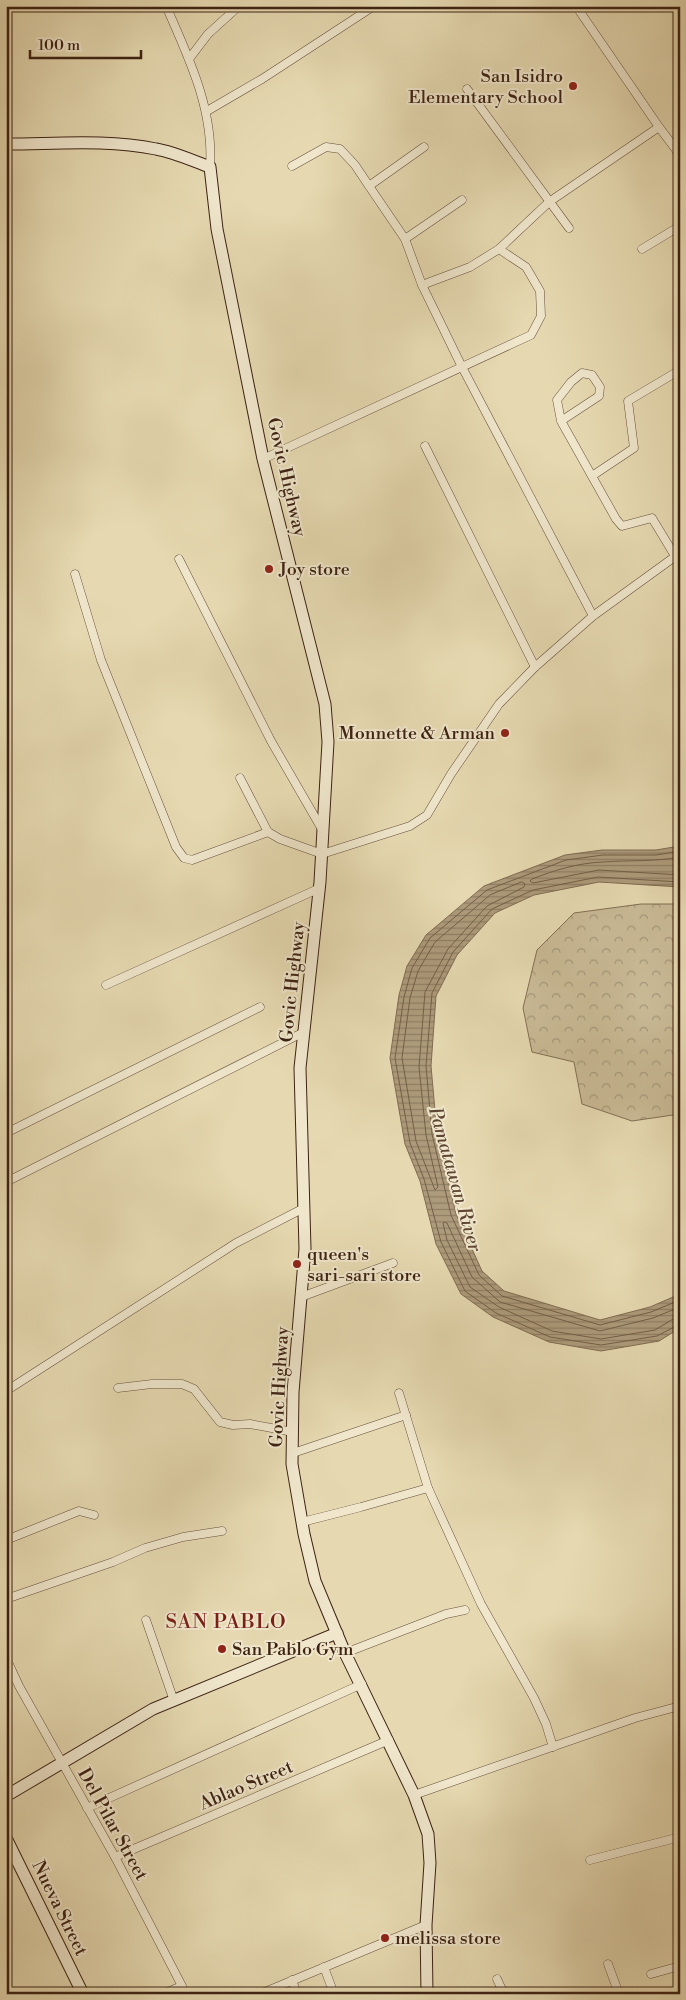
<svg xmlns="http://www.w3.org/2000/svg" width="686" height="2000" font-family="'Libre Bodoni',serif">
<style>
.forest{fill:url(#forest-crowns);stroke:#836e54}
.water{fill:url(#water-rules);stroke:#806b51}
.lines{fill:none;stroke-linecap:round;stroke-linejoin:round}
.shore{stroke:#755e47;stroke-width:1}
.street-casing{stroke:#67503a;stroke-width:9}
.secondary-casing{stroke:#3d2213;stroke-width:13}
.street{stroke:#efe6cc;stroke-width:8}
.secondary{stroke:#efe6cc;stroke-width:11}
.poi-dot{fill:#8f2418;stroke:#efe6cc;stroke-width:2}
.labels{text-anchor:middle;stroke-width:4;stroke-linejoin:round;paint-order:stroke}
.poi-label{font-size:18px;fill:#3d2213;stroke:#efe6cc;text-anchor:start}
.street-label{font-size:18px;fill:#3d2213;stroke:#efe6cc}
.water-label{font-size:19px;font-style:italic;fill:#5f4632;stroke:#efe6cc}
.quarter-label{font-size:20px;letter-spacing:1px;fill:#7a1f14;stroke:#efe6cc}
</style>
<defs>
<pattern id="forest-crowns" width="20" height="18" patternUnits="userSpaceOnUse" patternTransform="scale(1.25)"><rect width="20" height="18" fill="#c9ba96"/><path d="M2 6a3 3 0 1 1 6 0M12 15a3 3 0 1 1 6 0" fill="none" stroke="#a49779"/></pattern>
<pattern id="water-rules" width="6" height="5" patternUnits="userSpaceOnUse" patternTransform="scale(1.25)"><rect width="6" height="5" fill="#ad9b7b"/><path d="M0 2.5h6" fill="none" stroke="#8e7e64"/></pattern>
</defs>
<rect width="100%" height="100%" fill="#e6d9b1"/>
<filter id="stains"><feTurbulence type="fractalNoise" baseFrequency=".004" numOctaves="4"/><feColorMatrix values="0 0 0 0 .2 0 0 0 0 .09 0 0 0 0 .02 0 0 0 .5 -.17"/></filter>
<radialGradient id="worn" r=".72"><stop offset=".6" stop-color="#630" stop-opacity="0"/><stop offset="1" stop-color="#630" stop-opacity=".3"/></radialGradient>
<!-- forest -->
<path class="forest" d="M641,904H680V1114L632,1121L582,1104L574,1062L532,1052L523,1008L537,950L574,913Z"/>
<!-- water -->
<path class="water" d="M680,846V887L599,882L534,895L495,913L457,955L436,996L431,1066L437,1133L456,1214L482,1271L504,1291L600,1320L650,1307L680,1294V1328L659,1341L601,1351L549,1342L493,1317L461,1294L436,1244L420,1181L405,1144L390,1058L399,995L407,966L426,935L484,886L565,855L602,850H656Z"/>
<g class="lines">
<!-- shore -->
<g class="shore">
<path d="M680,851L656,855H603L566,860L487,890L430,938L412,968L404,997L395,1058L410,1143L424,1179L441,1242L465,1291L496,1313L550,1337L601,1345L657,1336L680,1324"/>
<path d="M680,857C654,862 629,860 603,862C578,863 555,870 532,879L530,881L533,883L599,870L680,875"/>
<path d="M522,882L525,884L524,887L487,906L448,949L425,992L419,1067L426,1135L438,1187L435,1190L416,1141L402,1058L410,998L418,971L435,942L462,919L490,895Z"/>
<path d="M680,882L598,877L533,890L492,909L453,952L432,993L426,1066L432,1134L451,1215L479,1275L502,1296L600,1325L651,1312L680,1300"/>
<path d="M680,1307L653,1318L600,1331L500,1302L472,1277L447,1223L445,1222L443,1223L447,1240L470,1287L499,1307L552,1331L601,1339L655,1330L673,1319L680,1318"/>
</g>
<defs>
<g id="street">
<path d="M166,6C189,58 214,110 210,167"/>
<path d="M576,6L659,127L680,155"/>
<path d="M189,59L208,34L239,6"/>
<path d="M467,89L569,228"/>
<path d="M207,111L262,79L374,6"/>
<path d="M292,166L326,147L340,149L355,165L369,186L405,239L422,285L462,367L593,616"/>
<path d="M369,186L424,147"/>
<path d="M405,239L462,200"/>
<path d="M642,249L680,226"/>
<path d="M422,285L470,267L499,249L549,202L659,127"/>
<path d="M561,421L599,396L600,387L592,375L582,373L571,382L557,400L561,421L616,519L622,526L652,518L675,556"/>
<path d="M425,446L535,667"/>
<path d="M263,459L531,335L541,316L540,291L526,267L499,249"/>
<path d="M592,476L634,448L628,401L680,370"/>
<path d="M179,559L271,741L323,831"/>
<path d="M75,574L101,660L176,847L184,858L192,860L268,832"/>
<path d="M240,778L268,832L280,839L322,854L410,826L427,815L451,774L499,704L535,667L593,616L680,553"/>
<path d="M106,985L320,888"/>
<path d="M6,1133L260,1007"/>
<path d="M6,1182L304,1032"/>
<path d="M301,1297L393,1263"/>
<path d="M118,1388L152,1384H182L194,1389L220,1422L233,1425L250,1424L293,1432"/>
<path d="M6,1391L236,1243L304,1208"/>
<path d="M399,1393L428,1488L481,1604L534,1698L546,1724L553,1747"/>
<path d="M293,1453L406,1415"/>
<path d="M302,1522L361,1507L428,1488"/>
<path d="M6,1540L79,1511L94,1515"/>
<path d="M6,1599L113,1562L145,1548L183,1537L222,1531"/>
<path d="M146,1620L174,1701"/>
<path d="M345,1653L446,1614L465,1610"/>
<path d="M6,1658L19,1686L115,1857L182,1986L163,1994"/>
<path d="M414,1795L635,1718L680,1706"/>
<path d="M87,1808L362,1684"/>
<path d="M115,1857L389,1740"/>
<path d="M590,1860L680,1837"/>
<path d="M608,1964L619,1994"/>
<path d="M324,1967L334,1994"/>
<path d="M651,1974L680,1966"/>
<path d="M497,1979L504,1994"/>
<path d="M292,1980L297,1994"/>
<path d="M260,1994L426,1925"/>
</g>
<g id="secondary">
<path d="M6,144C55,144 107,139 156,149C174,152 193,161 210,167L217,229L263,459L325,704L328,742L320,882L300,1068L305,1249L293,1392L292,1464L304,1534L315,1581L345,1653L414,1795L428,1834L430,1863L426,1925L427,1994"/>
<path d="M6,1796L153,1709L337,1633"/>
<path d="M6,1838L83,1994"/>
</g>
</defs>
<!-- street casing -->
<use href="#street" class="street-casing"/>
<!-- secondary casing -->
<use href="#secondary" class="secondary-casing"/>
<!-- street -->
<use href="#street" class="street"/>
<!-- secondary -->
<use href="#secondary" class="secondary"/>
</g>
<!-- markers -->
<g class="poi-dot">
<circle cx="573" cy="86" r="5"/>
<circle cx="269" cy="569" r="5"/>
<circle cx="505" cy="733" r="5"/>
<circle cx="297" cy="1264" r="5"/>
<circle cx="222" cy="1649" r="5"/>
<circle cx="385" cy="1938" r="5"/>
</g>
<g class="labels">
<!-- poi labels -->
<g class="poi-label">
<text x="563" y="82" text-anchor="end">San Isidro<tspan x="563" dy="21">Elementary School</tspan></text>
<text x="279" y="575">Joy store</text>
<text x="495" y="739" text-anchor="end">Monnette &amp; Arman</text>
<text x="307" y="1260">queen's<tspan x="307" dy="21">sari-sari store</tspan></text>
<text x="232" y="1655">San Pablo Gym</text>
<text x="395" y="1944">melissa store</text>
</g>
<!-- street labels -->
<g class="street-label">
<text transform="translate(287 477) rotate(77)" y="6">Govic Highway</text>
<text transform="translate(292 982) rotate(-84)" y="6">Govic Highway</text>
<text transform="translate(279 1387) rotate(-87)" y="6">Govic Highway</text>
<text transform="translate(246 1785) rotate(-23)" y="6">Ablao Street</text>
<text transform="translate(113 1824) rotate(61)" y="6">Del Pilar Street</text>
<text transform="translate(60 1908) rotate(64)" y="6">Nueva Street</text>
</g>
<!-- water labels -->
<g class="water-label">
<text transform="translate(456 1179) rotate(74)" y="7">Pamatawan River</text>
</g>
<!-- quarter labels -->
<g class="quarter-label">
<text x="226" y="1628">SAN PABLO</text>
</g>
</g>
<!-- margin -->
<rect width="686" height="2000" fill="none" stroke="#e6d9b1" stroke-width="25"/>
<rect x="8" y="8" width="671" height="1985" fill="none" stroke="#3d2213" stroke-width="2.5"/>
<rect x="12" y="12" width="661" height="1975" fill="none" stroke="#3d2213"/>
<!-- scale -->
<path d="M30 50v8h111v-8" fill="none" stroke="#3d2213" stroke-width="2.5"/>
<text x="38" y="50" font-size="15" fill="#3d2213" stroke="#efe6cc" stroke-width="4" paint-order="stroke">100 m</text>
<rect width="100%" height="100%" filter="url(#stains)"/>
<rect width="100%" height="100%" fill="url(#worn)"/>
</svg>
